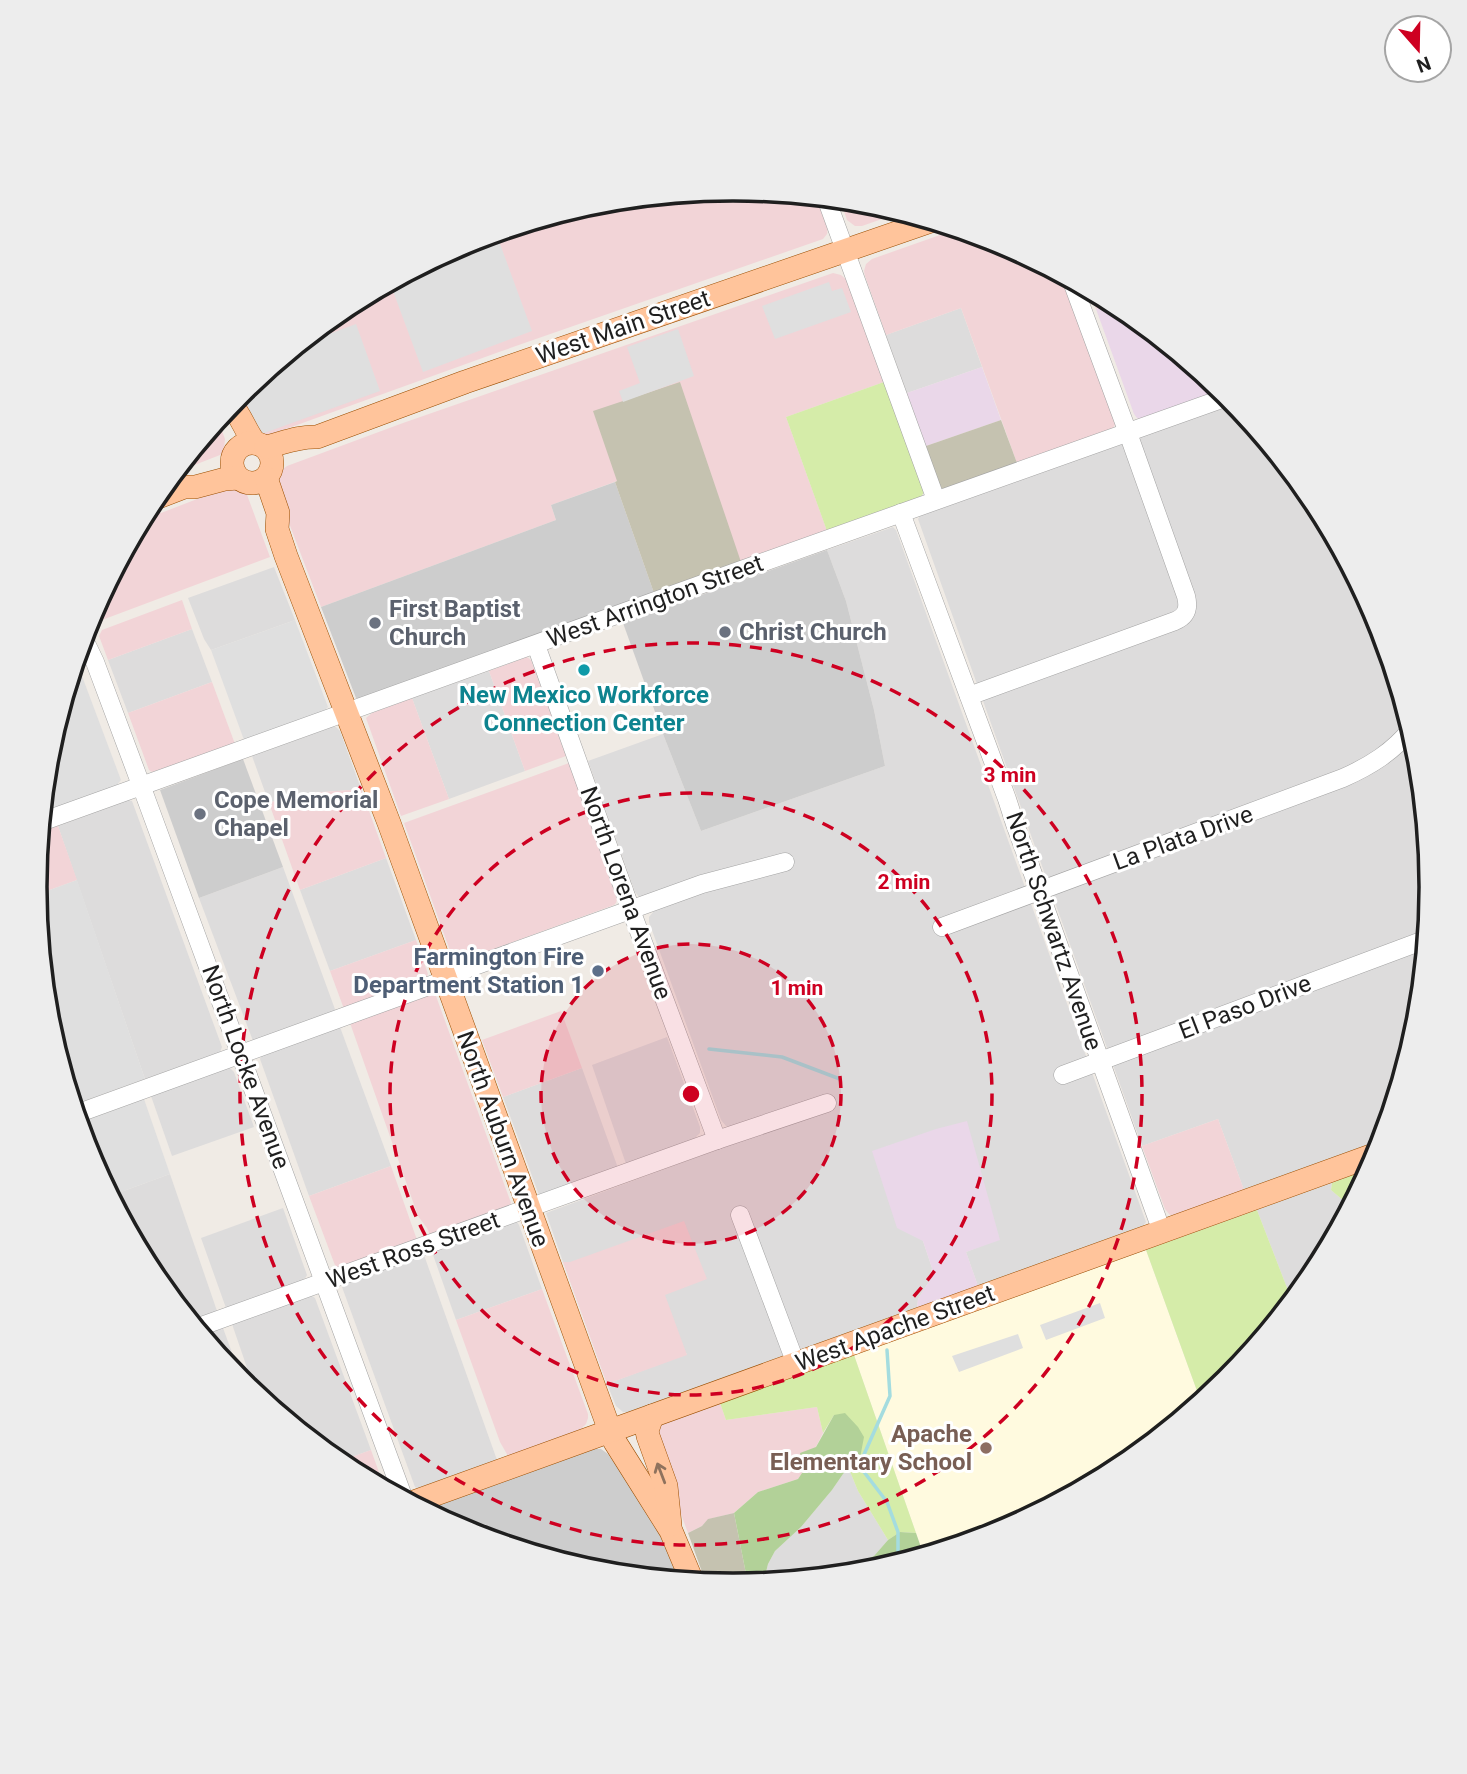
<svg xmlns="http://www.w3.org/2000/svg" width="1467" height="1774" font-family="Roboto,sans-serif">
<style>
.residential{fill:#dddcdc}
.commercial{fill:#f2d4d7}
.industrial{fill:#ead7e9}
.education{fill:#fffadf}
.religious{fill:#cdcdcd}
.construction{fill:#c5c2b0}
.grass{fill:#d5eca9}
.forest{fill:#b2d198}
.parking{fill:#dfdfdf}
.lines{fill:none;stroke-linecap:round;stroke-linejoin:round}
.stream{stroke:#a4dcdf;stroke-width:3.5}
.minor-casing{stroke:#a3a3a3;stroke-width:19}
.major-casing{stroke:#9a4e00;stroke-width:24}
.minor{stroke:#fff;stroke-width:18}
.major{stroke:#ffc49b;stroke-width:23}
.oneway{stroke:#8f725d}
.ring{fill:none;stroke:#ce0021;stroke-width:3.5;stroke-dasharray:12 9}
.worship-dot{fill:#6b7280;stroke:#fff;stroke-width:2.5}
.culture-dot{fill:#0f9aa8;stroke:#fff;stroke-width:2.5}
.service-dot{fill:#5c6f8a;stroke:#fff;stroke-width:2.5}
.education-dot{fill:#8d6e63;stroke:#fff;stroke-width:2.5}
.labels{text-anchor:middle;stroke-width:6;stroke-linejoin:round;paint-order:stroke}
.street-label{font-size:24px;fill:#1f1f1f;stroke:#fff}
.worship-label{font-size:24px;font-weight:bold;fill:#5b616d;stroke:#fff;text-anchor:start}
.culture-label{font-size:24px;font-weight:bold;fill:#0d838f;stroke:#fff}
.service-label{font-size:24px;font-weight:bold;fill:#4e5e75;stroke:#fff;text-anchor:end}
.education-label{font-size:24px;font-weight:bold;fill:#785e54;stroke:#fff;text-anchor:end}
.rim{fill:none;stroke:#1f1f1f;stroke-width:3.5}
.centre{fill:#ce0021;stroke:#fff;stroke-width:3.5}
.ring-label{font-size:21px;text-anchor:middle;font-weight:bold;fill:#ce0021;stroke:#fff;stroke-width:6;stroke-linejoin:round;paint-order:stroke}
</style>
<rect width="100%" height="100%" fill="#f0ebe5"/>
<!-- residential -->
<g class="residential">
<path d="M961,308L982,367L907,393L886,335Z"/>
<path d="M1236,403L1314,499L1379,620L1419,751L1432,887L1418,1024L1383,1139L1244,1190L1218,1119L1142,1146L918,519L920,516Z"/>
<path d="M893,527L896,530L1146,1222L1143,1226L978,1286L966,1252L999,1239L923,1241L932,1268L930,1280L918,1299L917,1308L630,1412H623L616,1406L607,1384L687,1354L570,1262H563L546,1213L738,1142L732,1126H726L721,1120L649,922V917L654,911L647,896L639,897L635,892L588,761L663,734L701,831L885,766L874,710L846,601L827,550Z"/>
<path d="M274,567L295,620L211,650L204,639L188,598Z"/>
<path d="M192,629L212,682L128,713L108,660Z"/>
<path d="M489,671L525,771L449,799L412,698Z"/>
<path d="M332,727H336L340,731L360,786L351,790L294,794L269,803L252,756Z"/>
<path d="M128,800L132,801L222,1047L220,1052L218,1053L145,1079L58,826Z"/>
<path d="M386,858L416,940L330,971L300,890Z"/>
<path d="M283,867L336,1012L253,1041L199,898Z"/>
<path d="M340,1027L391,1166L309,1196L260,1059L261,1056Z"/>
<path d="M667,1037L700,1127V1133L693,1140L626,1164L592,1065Z"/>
<path d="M227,1068H230L234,1072L254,1127L172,1156L151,1096Z"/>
<path d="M582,1068L618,1168L539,1195L503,1097Z"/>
<path d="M170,1174L217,1311L190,1321L153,1275L110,1196Z"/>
<path d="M1332,1183L1331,1190L1351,1207L1314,1275L1303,1289L1289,1293L1257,1210Z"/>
<path d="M283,1208L307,1275L306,1277L303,1280L226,1308L201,1238Z"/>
<path d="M517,1222L519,1225L542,1289L456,1320L432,1252Z"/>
<path d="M424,1255L497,1460L418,1488L415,1487L342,1287L344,1284Z"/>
<path d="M312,1296L315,1298L371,1450L338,1462L256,1394L232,1324Z"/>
<path d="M223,1328L238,1369L242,1383L202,1335Z"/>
<path d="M849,1469L858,1491L888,1540L874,1556L822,1577L768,1582L765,1576L768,1564L775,1551L801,1527L832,1490L843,1474Z"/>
</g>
<!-- commercial -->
<g class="commercial">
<path d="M734,189L817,197L828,227L827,234L823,239L499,352L261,438L253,431L239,394L346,306L467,242L598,202Z"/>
<path d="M840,199L870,202L902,212L862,226H855L847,220Z"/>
<path d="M957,229L1001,242L1059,273L1115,421V425L1112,429L1017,463L961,308L886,335L865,276L864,271L866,264L872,259Z"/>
<path d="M833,273L841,275L848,281L884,382L786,417L827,531L741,562L617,481L551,505L556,520L321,607L276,489L275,479L282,470L287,466L403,423Z"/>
<path d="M1089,289L1114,302L1096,309Z"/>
<path d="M218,420L225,439L224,451L220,455L174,473Z"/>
<path d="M239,487L246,492L270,557L94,623L91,615L140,522L143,521L146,515L155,511L161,513L223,489Z"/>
<path d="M182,600L192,629L108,660L99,636L102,630Z"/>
<path d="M527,657L531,660L566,756L525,771L489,671Z"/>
<path d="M212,682L235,744L152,772L149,770L128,713Z"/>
<path d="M412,698L449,799L401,816L366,718L372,713Z"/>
<path d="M569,763L617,899L616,903L614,905L461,961L453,959L404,823Z"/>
<path d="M360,786L386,858L300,890L269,803L294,794L351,790Z"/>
<path d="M58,826L77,880L36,895L35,887L40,832Z"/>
<path d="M416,940L428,974L426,978L344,1009L330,971Z"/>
<path d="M430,994L436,996L511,1203L509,1206L430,1235L427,1228L418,1216L350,1023Z"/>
<path d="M561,1011L582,1068L503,1097L482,1040Z"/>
<path d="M1218,1119L1244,1190L1174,1215H1170L1165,1209L1142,1146Z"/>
<path d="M391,1166L417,1240L336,1268L309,1196Z"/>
<path d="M684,1221L707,1279L665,1295L687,1355L607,1384L563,1262H570Z"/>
<path d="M542,1289L588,1414V1418L586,1424L581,1429L508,1456L500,1442L456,1320Z"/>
<path d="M720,1403L726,1420L817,1407L823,1433L804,1470L798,1479L758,1492L734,1513L709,1519L702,1526L688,1533L654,1442L660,1425Z"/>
<path d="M371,1450L385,1489L345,1468L338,1462Z"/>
</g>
<!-- industrial -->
<g class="industrial">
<path d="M1114,302L1122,306L1223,390L1139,419L1137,418L1134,414L1096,309Z"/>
<path d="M982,367L1001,420L926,446L907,393Z"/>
<path d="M967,1121L1000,1240L966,1252L978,1286L917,1308L918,1299L930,1280L932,1268L923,1241L897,1228L872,1151L936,1129Z"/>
</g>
<!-- education -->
<path class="education" d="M1146,1250L1201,1402L1121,1468L1000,1532L924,1556L854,1355Z"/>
<!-- religious -->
<g class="religious">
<path d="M615,482L654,593L361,699L356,698L321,607L556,520L551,505Z"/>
<path d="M827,550L846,601L874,710L885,766L701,831L663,734L623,623Z"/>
<path d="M243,759L283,867L199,898L160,790Z"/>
<path d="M594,1449H601L608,1454L645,1507L656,1526L681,1580L597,1572L466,1532L424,1510Z"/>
</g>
<!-- construction -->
<g class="construction">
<path d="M680,382L741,562L654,593L615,482L617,481L593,411Z"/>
<path d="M1001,420L1017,463L944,489L940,487L926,446Z"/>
<path d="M734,1513L748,1584L733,1585L706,1583L688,1533L702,1526L708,1519Z"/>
</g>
<!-- grass -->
<g class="grass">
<path d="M884,382L924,492L921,497L827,531L786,417Z"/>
<path d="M1371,1168L1351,1207L1331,1190L1332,1183Z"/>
<path d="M1257,1210L1289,1293L1303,1289L1227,1381L1201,1402L1146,1250Z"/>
<path d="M854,1355L916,1533L900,1532L888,1540L858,1491L849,1469L856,1463L834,1415L823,1433L817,1407L726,1420L720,1403Z"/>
</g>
<!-- forest -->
<g class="forest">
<path d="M845,1413L858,1427L864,1437L860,1458L843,1474L832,1490L801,1527L775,1551L768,1564L765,1576L768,1582L748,1584L734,1513L758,1492L798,1479L804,1470L800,1453L816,1447L834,1415Z"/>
<path d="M900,1532L916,1533L924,1556L869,1572L822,1577L874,1556L888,1540Z"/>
</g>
<!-- parking -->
<g class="parking">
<path d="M496,233L532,331L423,372L390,283L467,242Z"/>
<path d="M829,282L832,291L842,288L851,312L775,339L762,306Z"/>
<path d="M356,324L380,391L259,435L242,391L297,346Z"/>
<path d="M678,329L694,376L623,402L619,391L640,383L627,347Z"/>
<path d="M295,620L328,707L324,711L244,740L211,650Z"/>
<path d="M76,660L121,780L116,786L42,812L49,750Z"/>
<path d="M77,880L145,1079L73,1105L48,1023L36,895Z"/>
<path d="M144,1099L170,1174L110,1196L88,1154L79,1123Z"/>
<path d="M1100,1303L1105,1318L1046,1340L1040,1325Z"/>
<path d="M1018,1334L1023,1348L959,1372L952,1356Z"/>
</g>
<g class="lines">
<!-- stream -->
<g class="stream">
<path d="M709,1049L782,1057L840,1079"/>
<path d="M887,1350L890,1396L862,1459L861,1468L887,1502L898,1532V1563"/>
</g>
<defs>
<g id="minor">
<path d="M826,198L936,500"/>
<path d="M901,513L1007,799L1015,824L1162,1232"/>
<path d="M1342,550L1348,563"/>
<path d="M83,637L95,662L141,785L404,1499"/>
<path d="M536,645L631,910L717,1140"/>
<path d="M969,696L1175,621C1187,616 1189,608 1186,596L1128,433L1071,279"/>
<path d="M41,822L758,564L1230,396"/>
<path d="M942,927L1343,778C1370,766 1393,752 1412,728"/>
<path d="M444,977L702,884L785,862"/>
<path d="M1063,1075L1427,939"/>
<path d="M76,1114L445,980"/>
<path d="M740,1215L796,1364"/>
<path d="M196,1328L717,1140L827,1103"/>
</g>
<g id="major">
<path d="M230,404C242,416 245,431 255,443"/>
<circle cx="252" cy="463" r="20"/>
<path d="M266,447C283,443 299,436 317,437L465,382L931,221"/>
<path d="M266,478L278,513L277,529L286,556L389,823L610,1431L615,1442L671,1531L692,1581"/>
<path d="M153,499L184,487H195L225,479L238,478"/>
<path d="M652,1416L647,1431L648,1436L666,1486L670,1525"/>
<path d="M411,1503L1379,1153"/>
</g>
</defs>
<!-- minor casing -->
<use href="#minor" class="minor-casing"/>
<!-- major casing -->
<use href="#major" class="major-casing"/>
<!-- minor -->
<use href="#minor" class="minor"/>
<!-- major -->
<use href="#major" class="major"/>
</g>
<!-- one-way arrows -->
<defs><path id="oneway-shaft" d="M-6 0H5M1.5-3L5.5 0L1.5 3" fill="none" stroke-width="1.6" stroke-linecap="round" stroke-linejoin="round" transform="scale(1.75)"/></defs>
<use class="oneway" href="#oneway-shaft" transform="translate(661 1473) rotate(-111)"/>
<!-- distance rings -->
<circle cx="691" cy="1094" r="150" fill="#ce0021" fill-opacity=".12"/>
<g class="ring">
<circle cx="691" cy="1094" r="150"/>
<circle cx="691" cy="1094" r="301"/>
<circle cx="691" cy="1094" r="451"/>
</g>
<!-- markers -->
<g class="worship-dot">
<circle cx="375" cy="623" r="7"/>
<circle cx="725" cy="632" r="7"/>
<circle cx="200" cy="814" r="7"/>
</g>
<circle class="culture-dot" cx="584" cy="670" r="7"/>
<circle class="service-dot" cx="598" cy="971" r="7"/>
<circle class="education-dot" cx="986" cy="1448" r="7"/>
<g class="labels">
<!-- street labels -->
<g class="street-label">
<text transform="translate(623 327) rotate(-19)" y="8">West Main Street</text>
<text transform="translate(655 601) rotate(-20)" y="8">West Arrington Street</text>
<text transform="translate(1183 838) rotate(-20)" y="8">La Plata Drive</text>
<text transform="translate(626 893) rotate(70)" y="8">North Lorena Avenue</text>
<text transform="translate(1054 931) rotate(71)" y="8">North Schwartz Avenue</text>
<text transform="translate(1245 1007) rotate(-21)" y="8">El Paso Drive</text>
<text transform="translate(246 1067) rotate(70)" y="8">North Locke Avenue</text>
<text transform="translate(503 1139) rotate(70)" y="8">North Auburn Avenue</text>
<text transform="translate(413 1250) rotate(-20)" y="8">West Ross Street</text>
<text transform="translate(895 1328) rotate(-20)" y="8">West Apache Street</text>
</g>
<!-- worship labels -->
<g class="worship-label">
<text x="389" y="617">First Baptist<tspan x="389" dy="28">Church</tspan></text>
<text x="739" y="640">Christ Church</text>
<text x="214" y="808">Cope Memorial<tspan x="214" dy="28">Chapel</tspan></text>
</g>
<!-- culture labels -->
<g class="culture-label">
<text x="584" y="703">New Mexico Workforce<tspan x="584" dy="28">Connection Center</tspan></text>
</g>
<!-- service labels -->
<g class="service-label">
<text x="584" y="965">Farmington Fire<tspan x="584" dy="28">Department Station 1</tspan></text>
</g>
<!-- education labels -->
<g class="education-label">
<text x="972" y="1442">Apache<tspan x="972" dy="28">Elementary School</tspan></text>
</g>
</g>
<!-- crop -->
<path d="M0 0H1467V1774H0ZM47 887a686 686 0 1 1 1372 0a686 686 0 1 1-1372 0Z" fill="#ededed" fill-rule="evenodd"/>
<path class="rim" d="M47 887a686 686 0 1 1 1372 0a686 686 0 1 1-1372 0Z"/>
<circle cx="691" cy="1094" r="10" class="centre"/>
<g class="ring-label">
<text x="1010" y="782">3 min</text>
<text x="904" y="889">2 min</text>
<text x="797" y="995">1 min</text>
</g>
<!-- north arrow -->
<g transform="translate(1418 49) rotate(160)"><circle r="33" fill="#ffffff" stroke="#a5a5a5" stroke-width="2"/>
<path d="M0-5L12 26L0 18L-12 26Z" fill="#ce0021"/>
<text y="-10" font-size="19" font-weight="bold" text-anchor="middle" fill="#1f1f1f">N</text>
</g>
</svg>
